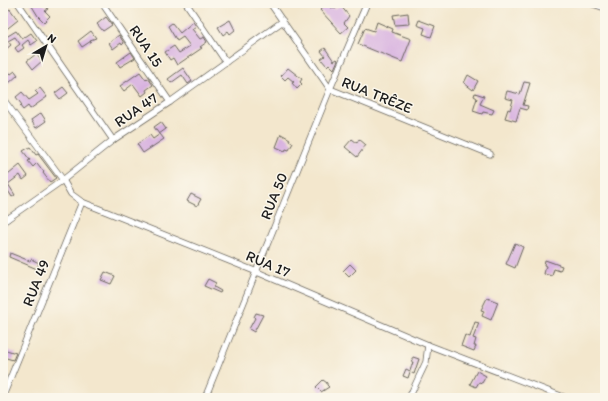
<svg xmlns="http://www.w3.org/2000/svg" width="608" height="401" font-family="Itim,sans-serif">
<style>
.building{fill:#d8b2e0}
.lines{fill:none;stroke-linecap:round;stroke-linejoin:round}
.minor-casing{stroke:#67635a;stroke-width:7}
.major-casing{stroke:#67635a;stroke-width:8}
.minor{stroke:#fff;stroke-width:5.5}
.major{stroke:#fff;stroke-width:7}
.labels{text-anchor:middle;stroke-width:3;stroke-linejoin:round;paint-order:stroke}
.street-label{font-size:15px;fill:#1c1c1c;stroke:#fbf7ec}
</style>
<rect width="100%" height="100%" fill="#fbf7ec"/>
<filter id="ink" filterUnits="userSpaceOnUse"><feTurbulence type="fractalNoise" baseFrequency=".025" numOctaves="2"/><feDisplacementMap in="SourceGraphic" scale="8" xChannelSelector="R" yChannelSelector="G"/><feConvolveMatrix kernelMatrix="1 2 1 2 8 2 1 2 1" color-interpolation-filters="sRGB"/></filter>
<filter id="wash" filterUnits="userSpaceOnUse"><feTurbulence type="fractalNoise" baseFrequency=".012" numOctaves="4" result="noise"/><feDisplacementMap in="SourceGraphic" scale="16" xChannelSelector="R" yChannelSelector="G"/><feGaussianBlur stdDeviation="0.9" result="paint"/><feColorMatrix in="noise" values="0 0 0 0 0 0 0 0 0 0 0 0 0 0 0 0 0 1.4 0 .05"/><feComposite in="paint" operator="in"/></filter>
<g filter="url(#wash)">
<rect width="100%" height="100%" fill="#f3e7cd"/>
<g id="blocks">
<!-- building -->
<g class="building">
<path d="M30,3H43L48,9L45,11L50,16L44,22L38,16Z"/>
<path d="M327,3L331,8L333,7L335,9L340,5L349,16L344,23L348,27L341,33L320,10Z"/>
<path d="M10,9L18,20L3,32V14Z"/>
<path d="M408,13L409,24L395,25L393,15Z"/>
<path d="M106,17L112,25L103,31L97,24Z"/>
<path d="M230,20L235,30L230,34L228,31L223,35L218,27Z"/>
<path d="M419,20L435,26L431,37L423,34L425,28L417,25Z"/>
<path d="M193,22L196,26L192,29L200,39L204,37L207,42L200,47L202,48L177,65L173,58L170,60L165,52L174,46L179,53L190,46L183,37L177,41L168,26L172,23L180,33Z"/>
<path d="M377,22L393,29L392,32L411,39L402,62L358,44L365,28L374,31Z"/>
<path d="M16,31L22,39L31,33L37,41L31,45L28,40L22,45L24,48L18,52L15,48L20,44L15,37L8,41L11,45L5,50L3,47V39Z"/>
<path d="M91,31L96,38L90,40L91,41L82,47L78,41Z"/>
<path d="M119,35L124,43L122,45L121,43L113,49L109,43Z"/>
<path d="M325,48L334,61L337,59L338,60L334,69L329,64L327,66L321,59L325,56L321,51Z"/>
<path d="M131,52L135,58L120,67L117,62Z"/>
<path d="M36,54L42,61L33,69L27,61Z"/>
<path d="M183,68L192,81L188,84L182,75L171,83L168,79Z"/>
<path d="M288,68L302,79L300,82L302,84L297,89L292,83L294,82L288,77L285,80L281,76Z"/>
<path d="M15,71L18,75L9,83L4,76L9,72L11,74Z"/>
<path d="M140,72L146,80L148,78L153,85L146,90L147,92L142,96L133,84L124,91L120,86Z"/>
<path d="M468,75L478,81L473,90L464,83Z"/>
<path d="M524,82L530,83L523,105L528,106L527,110L520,108L516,121L505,118L508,109L510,110L513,100L505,98L507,91L520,94Z"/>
<path d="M63,87L68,93L60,99L55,93Z"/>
<path d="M40,88L47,97L30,109L28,106L23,110L20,106L22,105L16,97L22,92L29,100L38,94L35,91Z"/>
<path d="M475,93L484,96L480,104L494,110L492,114L483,112L482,114L473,111L477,98L474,96Z"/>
<path d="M41,113L46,121L36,128L31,120Z"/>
<path d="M161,122L166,129L159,134L154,127Z"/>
<path d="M160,134L164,139L143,153L137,144L150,135L153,139Z"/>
<path d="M281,134L290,139L289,141L293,143L289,150L286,149L285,151L276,147Z"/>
<path d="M352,139L357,143L359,139L366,145L357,157L345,147Z"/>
<path d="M30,147L36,155L38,154L56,178L50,182L43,173L44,172L37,163L33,167L28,161L30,160L23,151Z"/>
<path d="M20,165L28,176L23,180L20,175L8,184L15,195L12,197L5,186L3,188V179Z"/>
<path d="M191,194L201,199L197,206L187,201Z"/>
<path d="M515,243L523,247L515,268L506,264Z"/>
<path d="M10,253L30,261L31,259L39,263L37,269L9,257Z"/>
<path d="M545,260L562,266L560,271L554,269L552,276L544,274L546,266L544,265Z"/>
<path d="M350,264L356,270L349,277L343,271Z"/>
<path d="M105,272L115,276L111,284L101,280Z"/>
<path d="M208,279L216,283L214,287L221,291L220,293L204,286Z"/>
<path d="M487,298L498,302L491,320L482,316L484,311L481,310Z"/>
<path d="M256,313L263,315L254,332L249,329L255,318L254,317Z"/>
<path d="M475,322L479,323L473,338L476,339L474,346H476L474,351L461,346L465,335L470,337Z"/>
<path d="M3,349L16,353L13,360L3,357Z"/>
<path d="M413,357L419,359L414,374L410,372L408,378L403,376L406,369L410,371L413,362H411Z"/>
<path d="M477,371L486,376L482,383L479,382L476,387L470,384Z"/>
<path d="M323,380L327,383V385L329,387L321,392L316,387Z"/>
</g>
</g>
</g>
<g filter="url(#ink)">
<use href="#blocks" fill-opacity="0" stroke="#67635a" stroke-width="1"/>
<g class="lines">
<defs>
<g id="minor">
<path d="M18,3L113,140"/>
<path d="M102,3L170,102"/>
<path d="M186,3L226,62"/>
<path d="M270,3L330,89L490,154"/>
<path d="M590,3L605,8"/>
<path d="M3,99L63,180L71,194L82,202L257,272L428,345L566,398"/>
<path d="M3,213L7,219"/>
<path d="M3,222L63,180L113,140L170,102L283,21"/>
<path d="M3,396L82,202"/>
<path d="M205,398L330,89L367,3"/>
<path d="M409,398L426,362L428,345"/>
</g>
<path id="major" d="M3,4L4,3"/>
</defs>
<!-- minor casing -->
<use href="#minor" class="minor-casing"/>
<!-- major casing -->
<use href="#major" class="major-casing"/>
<!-- minor -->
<use href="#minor" class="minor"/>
<!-- major -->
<use href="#major" class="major"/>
</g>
</g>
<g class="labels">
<!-- street labels -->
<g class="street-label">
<text transform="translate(146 46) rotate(56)" y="5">RUA 15</text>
<text transform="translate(377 95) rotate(22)" y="5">RUA TRÊZE</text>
<text transform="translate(136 110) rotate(-34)" y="5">RUA 47</text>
<text transform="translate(274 196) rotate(-68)" y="5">RUA 50</text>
<text transform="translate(268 264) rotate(23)" y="5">RUA 17</text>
<text transform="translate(36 283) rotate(-68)" y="5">RUA 49</text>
</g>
</g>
<!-- margin -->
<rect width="608" height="401" fill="none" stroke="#fbf7ec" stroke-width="16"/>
<!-- north arrow -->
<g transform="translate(46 46) rotate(38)" stroke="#fbf7ec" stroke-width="3" paint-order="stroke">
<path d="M0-3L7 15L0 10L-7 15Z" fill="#1c1c1c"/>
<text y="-6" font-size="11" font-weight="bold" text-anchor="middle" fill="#1c1c1c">N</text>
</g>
</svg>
